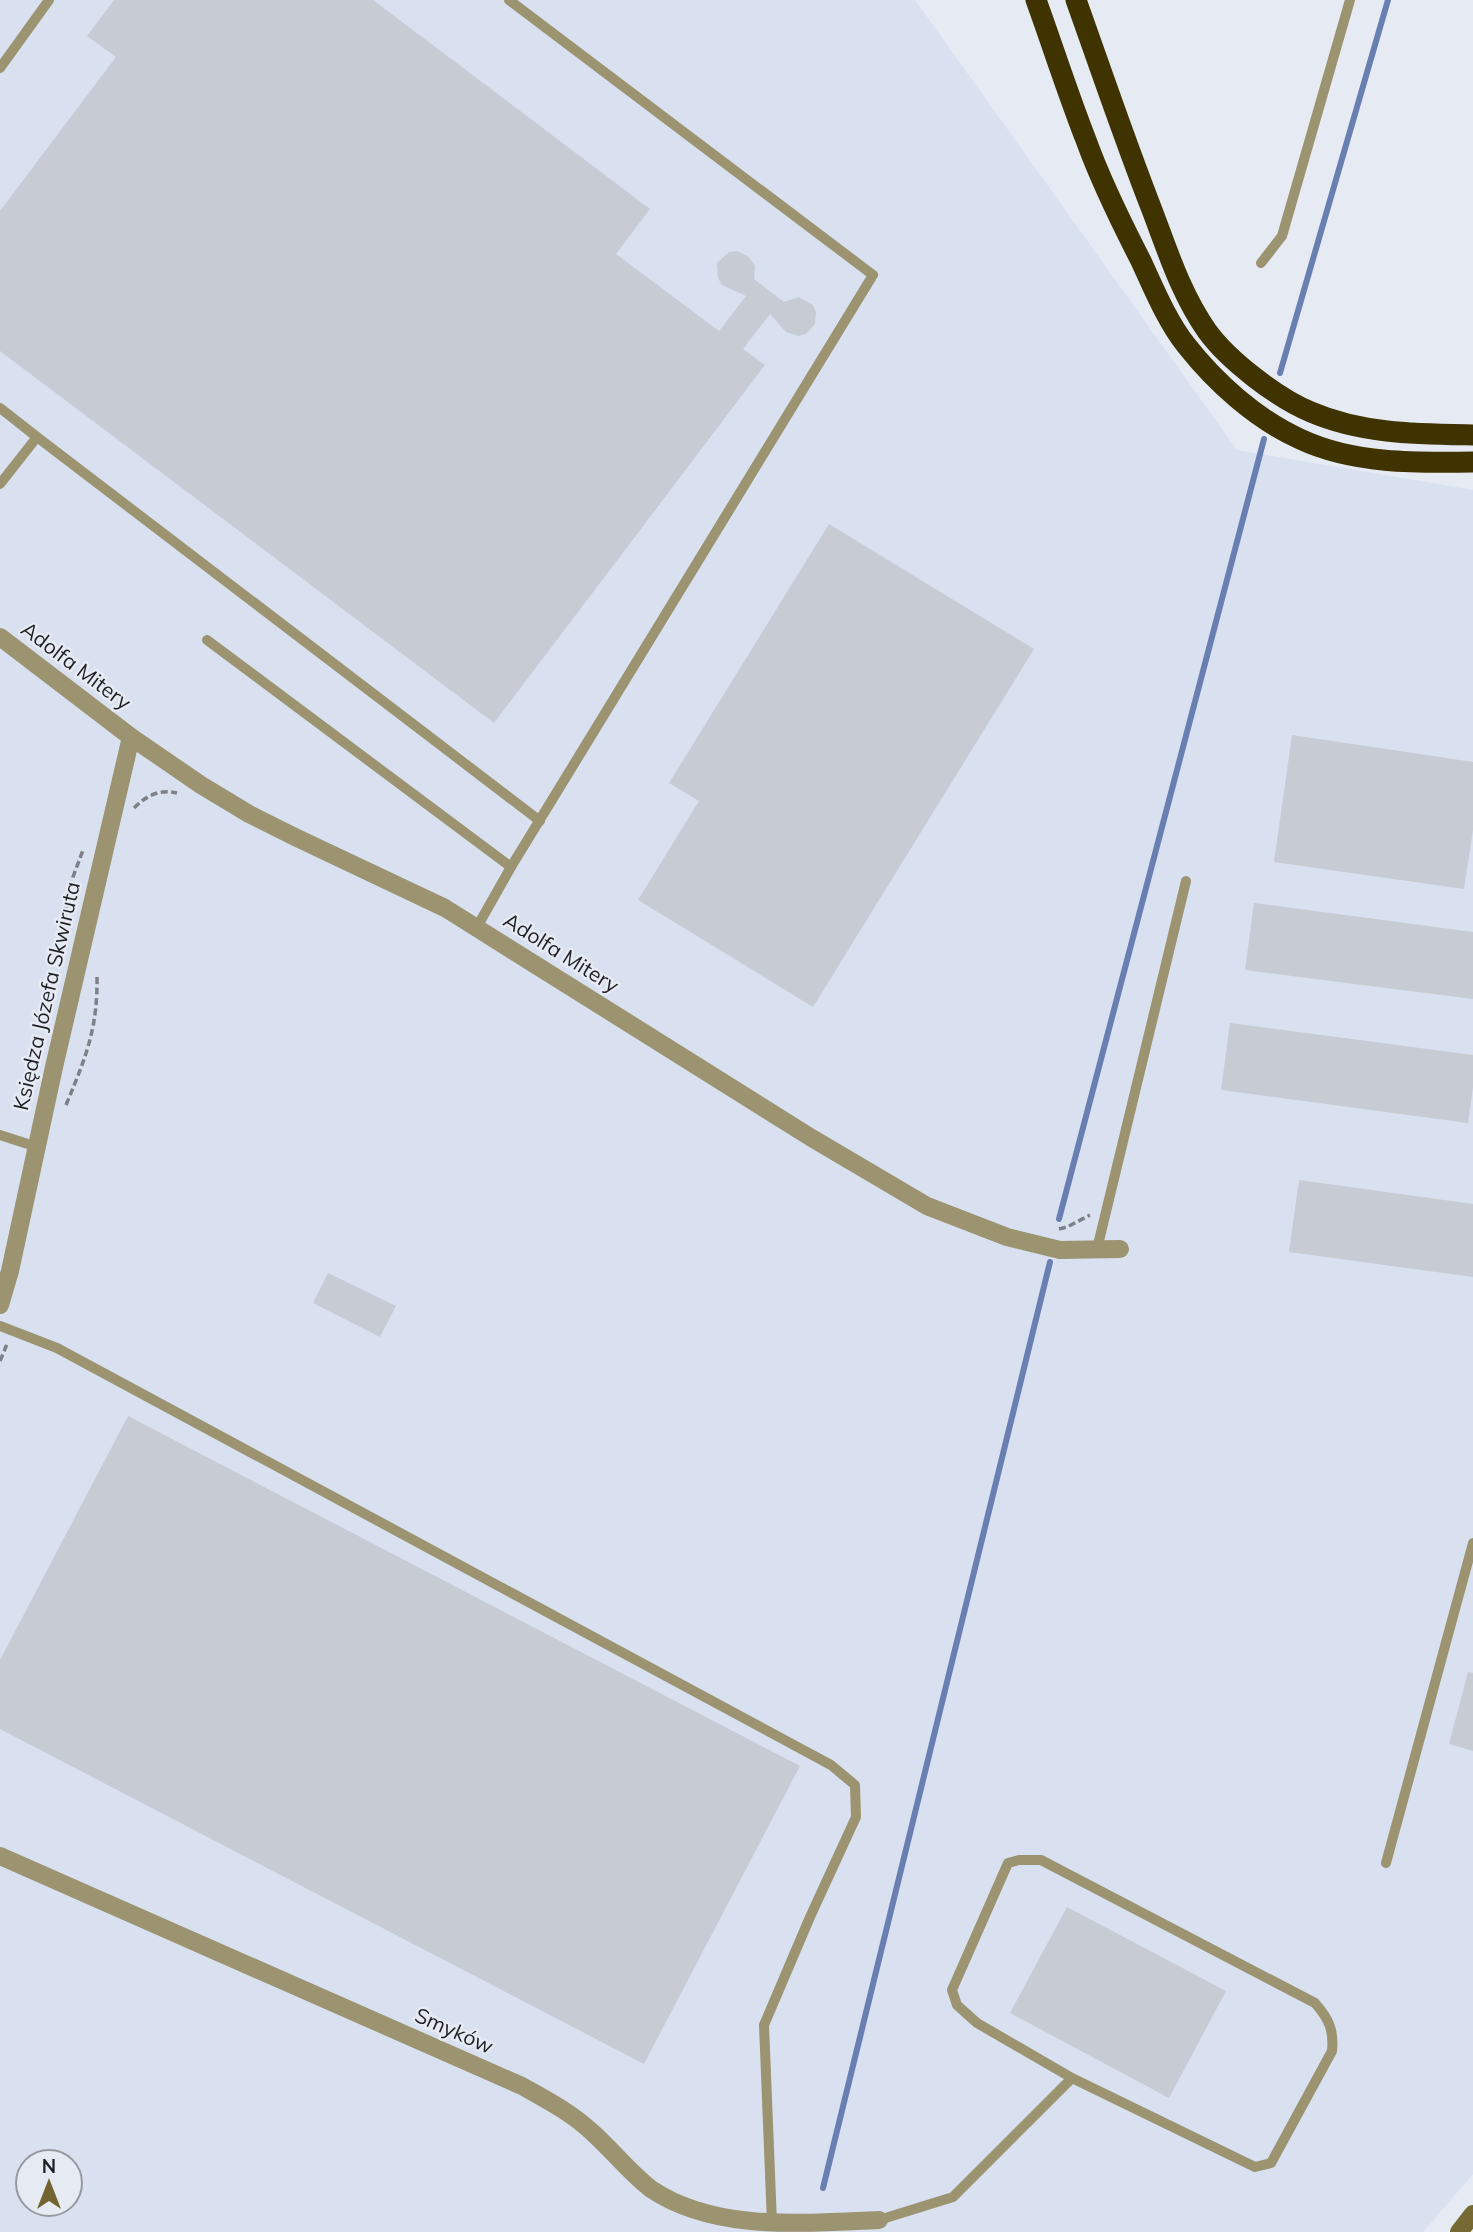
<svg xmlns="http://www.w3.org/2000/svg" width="1473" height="2232" font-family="Mulish,sans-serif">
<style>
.built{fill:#d9e0f0;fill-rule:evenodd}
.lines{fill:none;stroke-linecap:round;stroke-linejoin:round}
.stream{stroke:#697eb1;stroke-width:6}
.building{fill:#c7cbd4}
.path{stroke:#7d8086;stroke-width:3.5;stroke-dasharray:7 3.5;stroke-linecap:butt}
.lane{stroke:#9c9370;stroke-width:10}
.street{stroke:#9c9370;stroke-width:18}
.secondary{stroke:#766933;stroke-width:18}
.highway{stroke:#3e3301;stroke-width:21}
.labels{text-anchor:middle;stroke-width:5;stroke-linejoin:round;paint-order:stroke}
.street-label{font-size:21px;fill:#1e2023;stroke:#e6eaf3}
</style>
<rect width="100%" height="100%" fill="#e6eaf3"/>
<!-- built -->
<path class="built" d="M0,0H915L1237,450L1473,490V2174L1423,2232H0ZM28,2162H70V2204H28Z"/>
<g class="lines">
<!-- stream -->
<g class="stream">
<path d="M1280,373L1388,0"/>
<path d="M1059,1219L1264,439"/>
<path d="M823,2188L1050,1262"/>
</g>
</g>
<!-- building -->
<g class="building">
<path d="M114,0H373L650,209L616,254L719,331L746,296L722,285L718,278L717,263L729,252L737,251L748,256L755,266L754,279L784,302L799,297L813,305L816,312L815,324L806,334L799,336L786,332L770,314L743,349L765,365L494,723L0,351V211L116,57L87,36Z"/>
<path d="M829,524L1034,649L813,1007L638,900L699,801L669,783Z"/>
<path d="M1292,735L1473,762V830L1464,889L1274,862Z"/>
<path d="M1254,903L1473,932V999L1245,970Z"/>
<path d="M1230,1023L1473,1055V1087L1468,1123L1221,1090Z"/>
<path d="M1299,1180L1473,1204V1277L1289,1252Z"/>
<path d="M328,1273L396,1306L380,1337L313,1303Z"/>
<path d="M128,1416L800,1766L644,2064L0,1729V1660Z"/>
<path d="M1468,1672L1473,1673V1751L1449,1744Z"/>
<path d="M1067,1907L1226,1991L1169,2098L1010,2013Z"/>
</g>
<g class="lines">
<!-- path -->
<g class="path">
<path d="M134,808C147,795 160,789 177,793"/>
<path d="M59,939L73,877L83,850"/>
<path d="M66,1105C86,1057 98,1028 97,975"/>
<path d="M1059,1229L1067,1227L1090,1215"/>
<path d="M0,1361L7,1344"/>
</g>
<!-- lane -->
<g class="lane">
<path d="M0,68L49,0"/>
<path d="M1261,263L1282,236L1350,0"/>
<path d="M0,408L37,437L0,484"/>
<path d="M37,437L540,821"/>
<path d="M207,640L511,867"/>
<path d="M477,927L511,867L873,275L509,0"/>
<path d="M0,1135L37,1147"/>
<path d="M1097,1249L1186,881"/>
<path d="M0,1326L57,1348L831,1765L855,1785L856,1817L810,1917L764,2025L772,2223"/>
<path d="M1386,1863L1473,1543"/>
<path d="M879,2220L953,2197L1072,2078L1255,2167L1271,2163L1332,2051C1334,2030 1329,2019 1315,2003L1041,1860H1019L1008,1863L952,1990L957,2005L977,2023L1072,2078"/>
</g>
<!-- street -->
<g class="street">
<path d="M0,637L131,737L201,785L249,814L295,837L445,908L810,1137L927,1206L1007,1237L1060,1250L1120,1249"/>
<path d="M0,1305L10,1271L54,1067L131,737"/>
<path d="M0,1856L522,2086C547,2100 572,2113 593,2133C613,2151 630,2173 651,2189C715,2232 802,2223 879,2220"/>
</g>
<!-- secondary -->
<path class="secondary" d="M1459,2232L1473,2214"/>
<!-- highway -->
<g class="highway">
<path d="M1036,0C1053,47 1068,94 1086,140C1101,182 1121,222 1141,261C1154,289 1167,321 1186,345C1216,383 1256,419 1300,439C1353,464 1416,463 1473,462"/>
<path d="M1076,0C1101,70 1125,141 1152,210C1168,252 1181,294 1207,331C1228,360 1277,398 1311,412C1362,434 1418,434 1473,435"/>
</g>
</g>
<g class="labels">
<!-- street labels -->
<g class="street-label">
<text transform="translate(76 666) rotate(37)" y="7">Adolfa Mitery</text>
<text transform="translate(561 953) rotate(32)" y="7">Adolfa Mitery</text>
<text transform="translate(47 996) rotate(-77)" y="7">Księdza Józefa Skwiruta</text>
<text transform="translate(454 2031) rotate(24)" y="7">Smyków</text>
</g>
</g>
<!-- north arrow -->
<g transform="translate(49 2183)"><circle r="33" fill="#e6eaf3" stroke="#9699a0" stroke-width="2"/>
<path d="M0-5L12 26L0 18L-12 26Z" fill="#716431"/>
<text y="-10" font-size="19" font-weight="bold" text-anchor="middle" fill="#1e2023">N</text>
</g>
</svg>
